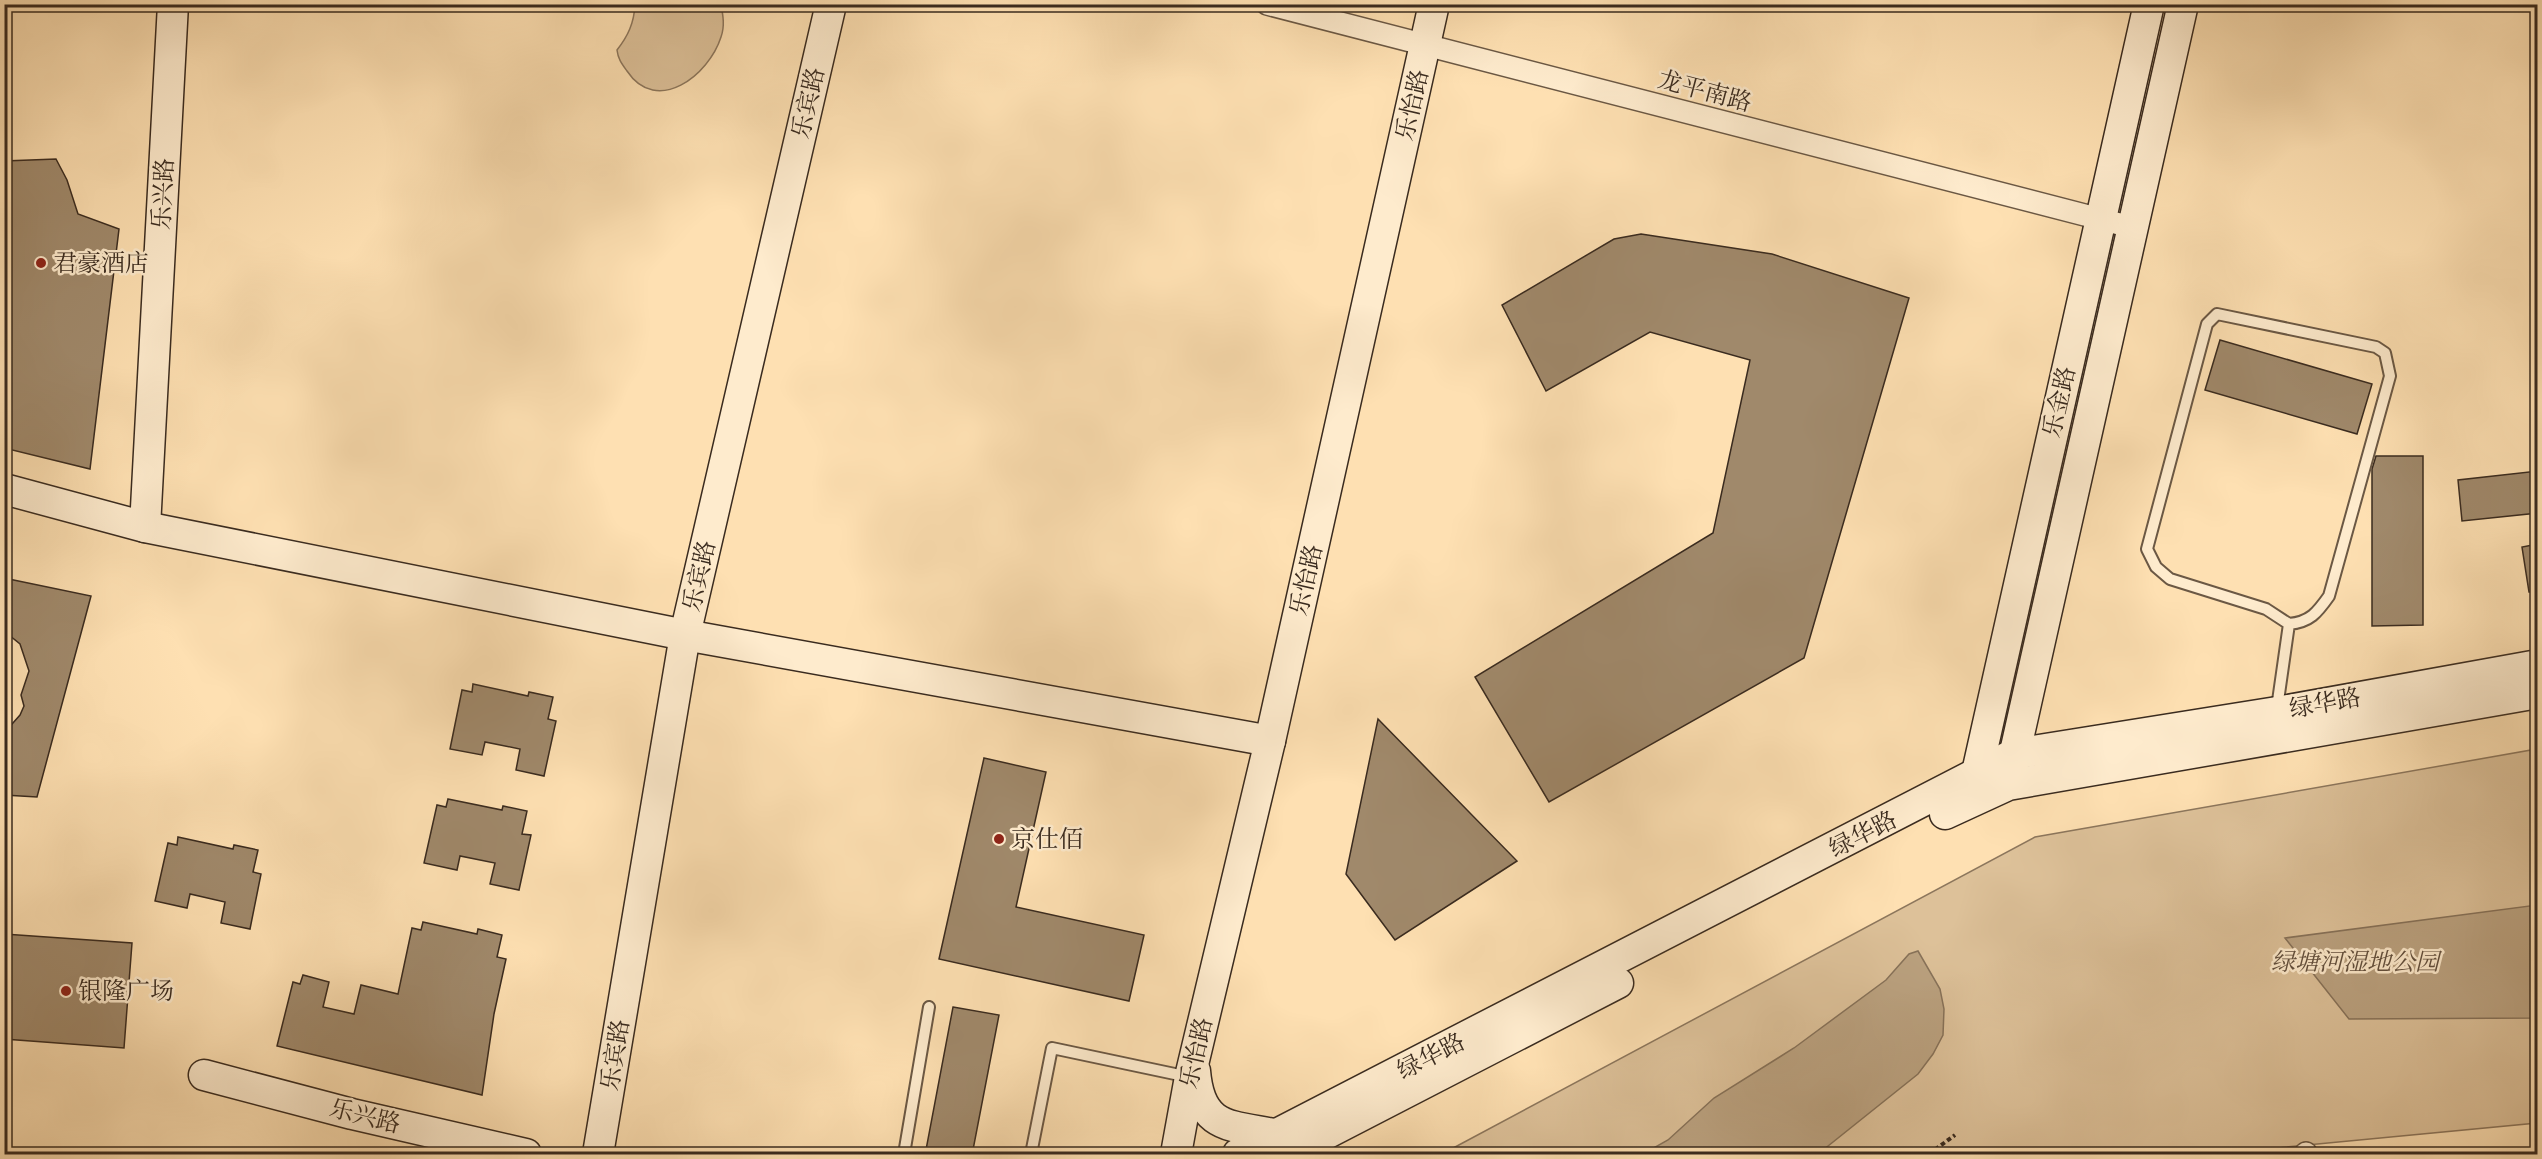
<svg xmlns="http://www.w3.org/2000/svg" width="2542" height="1159" font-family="Vollkorn,'Noto Serif SC',serif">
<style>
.green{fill:#ddc199;stroke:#8c765c;stroke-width:1.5}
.water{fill:#bba280;stroke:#877259;stroke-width:1.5}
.building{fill:#a0896b;stroke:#3a2b1f;stroke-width:1.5}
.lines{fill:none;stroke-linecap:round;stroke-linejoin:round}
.lane-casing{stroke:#6b5844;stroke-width:14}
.street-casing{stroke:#6b5844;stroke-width:24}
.secondary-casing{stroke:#3a2b1f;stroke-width:33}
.path{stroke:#3a2b1f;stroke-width:4;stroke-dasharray:4.5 3;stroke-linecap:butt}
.lane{stroke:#feebcd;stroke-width:10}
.street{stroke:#feebcd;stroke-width:21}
.secondary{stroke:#feebcd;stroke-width:30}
.poi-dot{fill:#8f2418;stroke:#feebcd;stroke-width:2}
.labels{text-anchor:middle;stroke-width:5;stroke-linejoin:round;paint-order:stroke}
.street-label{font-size:24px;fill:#3a2b1f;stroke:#feebcd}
.poi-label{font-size:24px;fill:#3a2b1f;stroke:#feebcd;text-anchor:start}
.park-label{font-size:24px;font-style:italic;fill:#63503e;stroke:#feebcd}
</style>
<rect width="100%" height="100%" fill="#fee0b2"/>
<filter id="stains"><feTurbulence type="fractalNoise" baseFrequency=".00333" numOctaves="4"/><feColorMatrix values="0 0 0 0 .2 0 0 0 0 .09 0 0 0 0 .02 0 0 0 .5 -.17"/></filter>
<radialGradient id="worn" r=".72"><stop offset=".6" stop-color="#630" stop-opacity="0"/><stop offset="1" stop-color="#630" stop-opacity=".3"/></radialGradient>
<!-- green -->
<g class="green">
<path d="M635,5H721C723,15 725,26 721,37C709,75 657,116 627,71C622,64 618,59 617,50C628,36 634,23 635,5Z"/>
<path d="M2537,749V1123L2214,1154H1442L2035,837Z"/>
</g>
<!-- water -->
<g class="water">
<path d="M2537,905V1018L2349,1019L2285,938Z"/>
<path d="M1918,951L1940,989L1944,1009L1943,1035L1933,1054L1918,1074L1818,1154H1643L1668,1140L1714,1098L1794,1048L1886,980L1909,954Z"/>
</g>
<!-- building -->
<g class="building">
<path d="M56,159L67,180L78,214L119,229L90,469L4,448V161Z"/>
<path d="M1641,234L1772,254L1909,298L1804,658L1549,802L1475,677L1713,533L1750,360L1650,332L1546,391L1502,305L1614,239Z"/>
<path d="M2220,340L2372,384L2357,434L2205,390Z"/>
<path d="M2376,456H2423V625L2372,626V469Z"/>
<path d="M2538,471V513L2462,521L2458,480Z"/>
<path d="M2538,544V592H2529L2522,547Z"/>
<path d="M4,578L91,596L37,797L4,795V733L20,715L24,706L21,695L29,671L20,644L4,631Z"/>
<path d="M473,684L528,696L529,692L553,697L548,719L556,721L544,776L516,770L520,749L485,742L482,755L450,749L462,690L472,692Z"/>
<path d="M1378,719L1517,861L1395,940L1346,874Z"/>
<path d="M984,758L1046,772L1016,907L1144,935L1129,1001L939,959Z"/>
<path d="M448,799L502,810L503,806L527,811L522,834L531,835L519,890L490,884L495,863L460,856L457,870L424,863L437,805L446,807Z"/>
<path d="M178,837L233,849L234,845L258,850L253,872L261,874L250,929L221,923L225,902L190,894L187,908L155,901L168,843L177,845Z"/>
<path d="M423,922L477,934L478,929L502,935L497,957L506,959L494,1014L482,1095L277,1046L293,982L300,984L303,975L329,982L323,1007L354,1014L361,985L398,994L412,928L421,930Z"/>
<path d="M4,934L132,943L124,1048L4,1039Z"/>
<path d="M953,1007L999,1015L972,1155H925Z"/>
</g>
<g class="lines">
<defs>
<g id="lane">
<path d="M2277,708L2289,624L2266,609L2170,579L2156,567L2147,549L2207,324L2217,314L2376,347L2385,353L2390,376L2329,596C2317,613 2310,622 2289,624"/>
<path d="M904,1154L929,1007"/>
<path d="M1031,1154L1052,1048L1189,1077"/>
</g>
<g id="street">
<path d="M1267,4L2131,227"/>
<path d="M2305,1154L2306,1153"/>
</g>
<g id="secondary">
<path d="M4,489L145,527L685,635L1270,741"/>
<path d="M145,527L173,4"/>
<path d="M2011,770L2183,4"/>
<path d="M1974,786L2149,4"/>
<path d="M1945,814L2008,785L2538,693"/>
<path d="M1195,1071C1200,1130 1230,1125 1279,1135"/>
<path d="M204,1075L352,1114L526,1154"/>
<path d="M598,1154L685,635L831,4"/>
<path d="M1176,1154L1190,1077L1270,741L1434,4"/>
<path d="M1238,1154L2014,754L2277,712L2538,665"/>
<path d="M1287,1154L1618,983"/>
</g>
</defs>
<!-- lane casing -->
<use href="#lane" class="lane-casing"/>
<!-- street casing -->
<use href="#street" class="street-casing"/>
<!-- secondary casing -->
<use href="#secondary" class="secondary-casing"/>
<!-- path -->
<path class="path" d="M1929,1154L1955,1135"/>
<!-- lane -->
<use href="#lane" class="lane"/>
<!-- street -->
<use href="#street" class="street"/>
<!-- secondary -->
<use href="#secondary" class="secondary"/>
</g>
<!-- markers -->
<g class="poi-dot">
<circle cx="41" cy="263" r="6"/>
<circle cx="999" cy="839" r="6"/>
<circle cx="66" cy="991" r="6"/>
</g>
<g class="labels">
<!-- street labels -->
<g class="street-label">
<text transform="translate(1705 91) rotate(15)" y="8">龙平南路</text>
<text transform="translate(808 103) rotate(-77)" y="8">乐宾路</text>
<text transform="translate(1412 105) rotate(-77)" y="8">乐怡路</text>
<text transform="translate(163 194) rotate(-87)" y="8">乐兴路</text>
<text transform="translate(2059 402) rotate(-77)" y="8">乐金路</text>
<text transform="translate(699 576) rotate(-77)" y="8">乐宾路</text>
<text transform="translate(1306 580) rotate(-77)" y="8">乐怡路</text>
<text transform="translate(2325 703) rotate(-10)" y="8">绿华路</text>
<text transform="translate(1863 834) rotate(-27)" y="8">绿华路</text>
<text transform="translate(1196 1053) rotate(-77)" y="8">乐怡路</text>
<text transform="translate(615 1055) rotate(-81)" y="8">乐宾路</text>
<text transform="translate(1431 1056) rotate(-27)" y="8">绿华路</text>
<text transform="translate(365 1116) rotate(14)" y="8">乐兴路</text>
</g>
<!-- poi labels -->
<g class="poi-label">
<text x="53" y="271">君豪酒店</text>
<text x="1011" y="847">京仕佰</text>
<text x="78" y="999">银隆广场</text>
</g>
<!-- park labels -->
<g class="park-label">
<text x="2355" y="970">绿塘河湿地公园</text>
</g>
</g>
<!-- margin -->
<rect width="2542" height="1159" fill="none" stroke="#fee0b2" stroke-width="24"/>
<rect x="6" y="6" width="2530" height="1147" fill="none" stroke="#3a2b1f" stroke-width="3"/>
<rect x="12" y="12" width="2518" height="1135" fill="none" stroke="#3a2b1f" stroke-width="1.5"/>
<rect width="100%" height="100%" filter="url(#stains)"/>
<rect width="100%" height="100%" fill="url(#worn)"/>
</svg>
